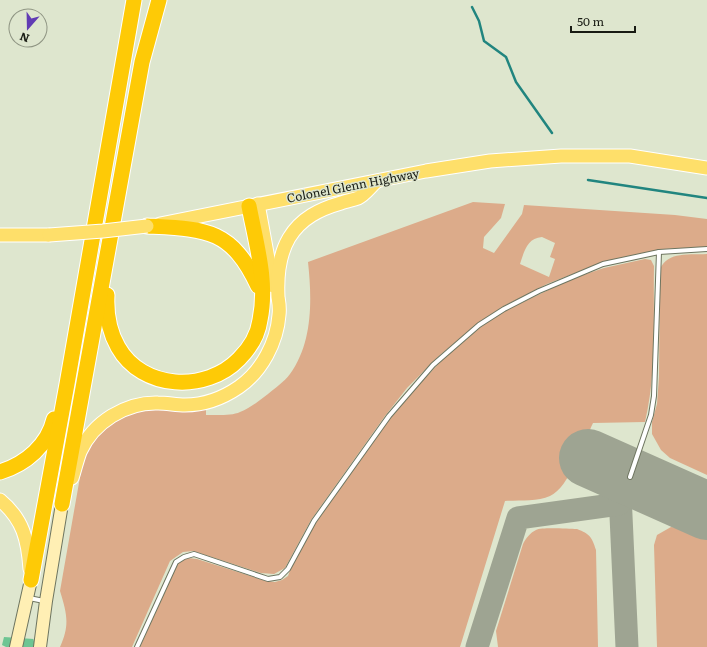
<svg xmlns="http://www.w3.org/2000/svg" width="707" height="647" font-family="Literata,serif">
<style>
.green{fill:#dcab8a;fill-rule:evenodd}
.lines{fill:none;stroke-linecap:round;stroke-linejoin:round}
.stream{stroke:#21857f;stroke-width:2.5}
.taxiway{stroke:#9ea492;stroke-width:23}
.runway{stroke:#9ea492;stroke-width:58}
.building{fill:#6ec593}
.lane-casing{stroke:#6e7560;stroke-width:6}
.secondary-casing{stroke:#6e7560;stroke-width:14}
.primary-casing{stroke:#fff;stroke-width:15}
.highway-casing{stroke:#fff;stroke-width:17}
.lane{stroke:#fff;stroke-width:4}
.secondary{stroke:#ffefb4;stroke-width:12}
.primary{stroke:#fedf6a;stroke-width:13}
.highway{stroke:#feca06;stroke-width:15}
.primary-bridge-casing{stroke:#fff;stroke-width:15;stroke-linecap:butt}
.primary-bridge{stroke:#fedf6a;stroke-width:13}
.labels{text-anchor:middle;stroke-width:3;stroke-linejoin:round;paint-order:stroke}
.street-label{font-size:12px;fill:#181b13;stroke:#dee6ce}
</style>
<rect width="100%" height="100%" fill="#dee6ce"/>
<!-- green -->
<g class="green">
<path d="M473,202L505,204L501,218L484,237L483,248L494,253L522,214L524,205L675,215L707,219V247L664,249L601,263L547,284L504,306L471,329L439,356L407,388L385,416L311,520L285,568L274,574L261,573L193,551L183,552L170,561L132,647H60C70,625 67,614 60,591L83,460L87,450L98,434L119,418L146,409L206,408V415C216,415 232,416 240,412C250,408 259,401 268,394C275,388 284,382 290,374C313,342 312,299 308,262ZM542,237L555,243L550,257L555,259L549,277L520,264C524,252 527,238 542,237Z"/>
<path d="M707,254V475L670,458L661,450L652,434V422L657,404L659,377L660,269C668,251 690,255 707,254Z"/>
<path d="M645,259L651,260L654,266C653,318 657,371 645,422L593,423C584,442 569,488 550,496C537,502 519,500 505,501L460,647H140L177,564C183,557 188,558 197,559L266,581L275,582L282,580L288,576L292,565L312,528L392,416L414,390L441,361L482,326L505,311L571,279L604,268Z"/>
<path d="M671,527L681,528L707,539V647H657L654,545L657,535Z"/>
<path d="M577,529C590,534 592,537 596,550L598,647H498L496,631L523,544C526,538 530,533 536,530C542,527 568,529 577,529Z"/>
</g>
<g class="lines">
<!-- stream -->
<g class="stream">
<path d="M472,7L479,21L484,41L506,57L516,82L552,133"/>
<path d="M588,180L707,198"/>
</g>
<!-- taxiway -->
<g class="taxiway">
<path d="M619,472L627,647"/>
<path d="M477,647L518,518L619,504"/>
</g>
<!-- runway -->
<path class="runway" d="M588,458L707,511"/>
</g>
<!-- building -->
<path class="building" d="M4,637L34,639L33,640L35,641V647H6L2,645Z"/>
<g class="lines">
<defs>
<g id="lane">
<path d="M630,477L651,415L654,396L659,252"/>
<path d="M29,598L44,601"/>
<path d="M137,647L176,562L184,557L194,554L268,579L280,577L288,569L314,521L389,416L433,365L479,325L504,309L539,291L603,264L659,252L707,249"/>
</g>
<g id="secondary">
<path d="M16,647L31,580"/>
<path d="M40,647L46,601L62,504"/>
</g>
<g id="primary">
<path d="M258,204L273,286"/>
<path d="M160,224L426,171L490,161L561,156H630L707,168"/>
<path d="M0,235H49"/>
<path d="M72,478C75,469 77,460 80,452C93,422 126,402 158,403C167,403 176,405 185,405C204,405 223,398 239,387C262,371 277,342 279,315C280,308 279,303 278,297C277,277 279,255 289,238C301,218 320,209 341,203C346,201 353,200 358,198C365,195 371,186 376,182"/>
<path d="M0,500C23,519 28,540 30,569"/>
</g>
<g id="highway">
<path d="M147,226C205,229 231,228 258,286"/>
<path d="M107,295C106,313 109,331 118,347C142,390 206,393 239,359C249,349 258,335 260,320C268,282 256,243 249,206"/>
<path d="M0,472C26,464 48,445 54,419"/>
<path d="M62,504L142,62L159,0"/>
<path d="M31,580L67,384L134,0"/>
</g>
</defs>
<!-- lane casing -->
<use href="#lane" class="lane-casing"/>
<!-- secondary casing -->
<use href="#secondary" class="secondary-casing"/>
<!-- primary casing -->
<use href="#primary" class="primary-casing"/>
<!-- highway casing -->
<use href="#highway" class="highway-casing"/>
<!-- lane -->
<use href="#lane" class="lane"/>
<!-- secondary -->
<use href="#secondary" class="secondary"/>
<!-- primary -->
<use href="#primary" class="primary"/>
<!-- highway -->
<use href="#highway" class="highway"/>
<defs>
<path id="primary-bridge" d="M49,235L103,231L147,226"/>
</defs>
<!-- primary-bridge casing -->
<use href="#primary-bridge" class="primary-bridge-casing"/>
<!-- primary-bridge -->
<use href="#primary-bridge" class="primary-bridge"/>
</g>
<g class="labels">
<!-- street labels -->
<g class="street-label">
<text transform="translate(353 186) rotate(-11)" y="4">Colonel Glenn Highway</text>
</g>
</g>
<!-- north arrow -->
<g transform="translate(28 28) rotate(200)"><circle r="19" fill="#dee6ce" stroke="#8f9583"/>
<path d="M0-3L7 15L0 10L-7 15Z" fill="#613cb4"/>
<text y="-6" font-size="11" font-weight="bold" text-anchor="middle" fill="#181b13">N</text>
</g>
<!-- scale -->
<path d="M571 26v6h64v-6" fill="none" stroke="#181b13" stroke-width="2"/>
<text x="577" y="26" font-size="12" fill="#181b13" stroke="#dee6ce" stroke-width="3" paint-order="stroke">50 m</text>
</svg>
